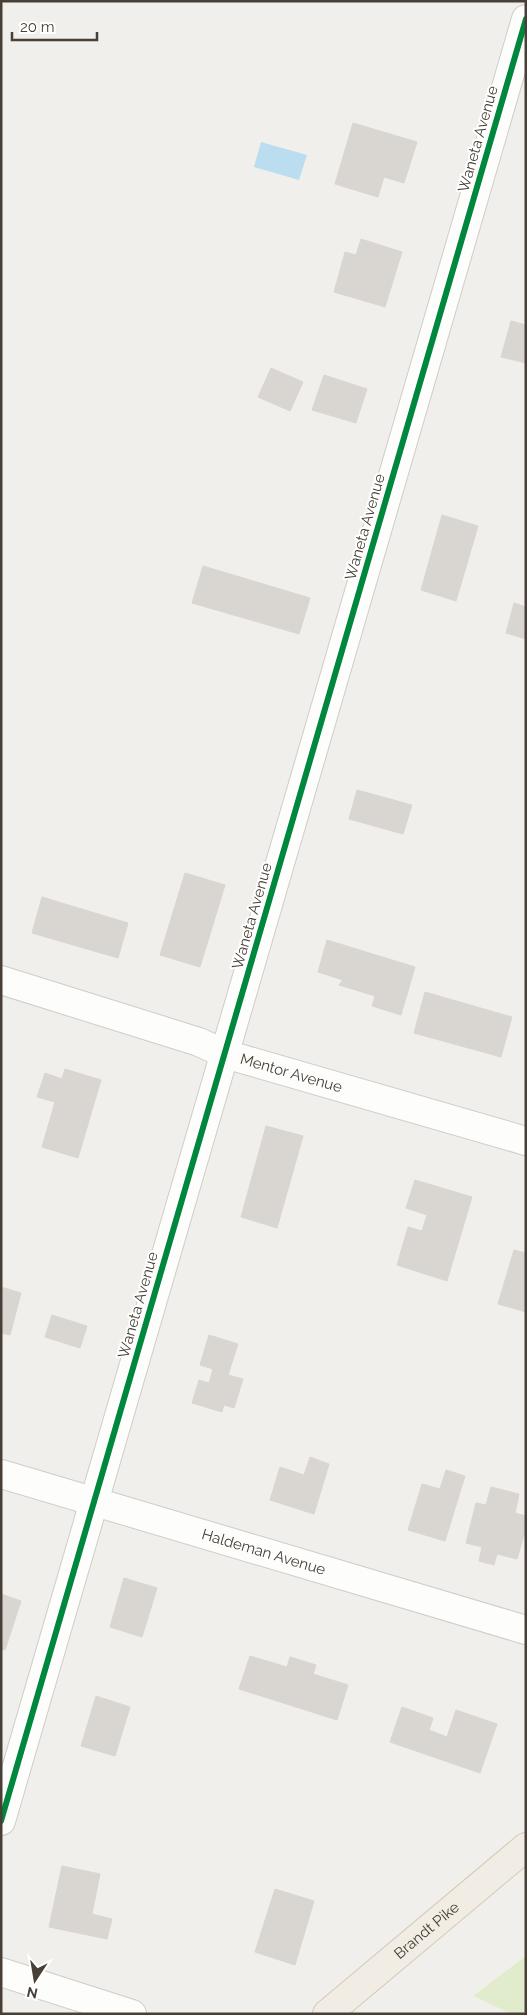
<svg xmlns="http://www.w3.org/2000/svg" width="527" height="2015" font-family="Raleway,sans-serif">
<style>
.green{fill:#e0eccb}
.water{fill:#bbddf0}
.building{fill:#d9d6d2;stroke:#d9d6d1}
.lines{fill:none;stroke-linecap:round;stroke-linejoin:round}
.minor-casing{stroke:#cfcdc9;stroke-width:30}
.major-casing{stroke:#d4cab8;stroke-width:30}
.minor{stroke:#fdfdfc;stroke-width:28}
.major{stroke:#f1ece4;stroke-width:28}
.cycleway-casing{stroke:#fff;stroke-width:9}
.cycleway{stroke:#00873e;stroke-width:6}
.labels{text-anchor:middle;stroke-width:4;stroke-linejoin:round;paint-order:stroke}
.street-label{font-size:15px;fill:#484037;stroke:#fff}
</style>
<rect width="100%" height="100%" fill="#f1efeb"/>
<!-- green -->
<path class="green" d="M526,1956V2014H512L473,1996Z"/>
<!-- water -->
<path class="water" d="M261,142L307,155L299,180L254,167Z"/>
<!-- building -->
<g class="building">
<path d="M353,123L417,142L404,183L384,177L378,197L335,184Z"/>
<path d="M361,239L402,252L385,307L334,292L345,252L356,255Z"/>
<path d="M511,321L526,325V363L501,357Z"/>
<path d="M271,368L303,382L290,411L258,397Z"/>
<path d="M324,375L367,389L356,423L312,410Z"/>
<path d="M442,515L478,526L456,601L421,590Z"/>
<path d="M203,566L310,598L299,634L192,603Z"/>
<path d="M514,603L526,607V639L506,633Z"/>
<path d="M357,790L412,805L403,834L349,819Z"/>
<path d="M185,873L225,885L200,967L160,955Z"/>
<path d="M42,897L128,923L118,958L32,933Z"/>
<path d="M327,940L415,967L401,1015L372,1006L375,996L339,985L343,980L318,972Z"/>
<path d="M425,992L512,1017L501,1057L414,1033Z"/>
<path d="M65,1069L101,1080L78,1158L42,1147L55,1102L37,1097L45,1073L62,1079Z"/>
<path d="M266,1126L303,1136L277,1228L241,1217Z"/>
<path d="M415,1180L472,1197L447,1281L397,1265L408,1227L422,1231L427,1215L406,1208Z"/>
<path d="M514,1250L526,1253V1312L498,1304Z"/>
<path d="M1,1287L21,1293L10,1335L1,1333Z"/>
<path d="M52,1315L87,1326L80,1348L45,1337Z"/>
<path d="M209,1335L238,1344L228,1375L243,1379L234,1408L224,1405L222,1412L192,1403L199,1380L209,1383L213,1369L200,1365Z"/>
<path d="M310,1457L329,1464L314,1514L270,1500L280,1467L304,1475Z"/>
<path d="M446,1470L465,1476L445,1541L408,1530L422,1484L440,1489Z"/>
<path d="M491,1487L519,1494L515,1513L526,1516V1528L517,1559L497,1554L494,1565L479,1561L482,1547L466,1543L476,1503L486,1505Z"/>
<path d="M124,1578L157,1588L142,1637L110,1627Z"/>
<path d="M1,1594L21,1601L5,1650L1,1649Z"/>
<path d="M250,1656L287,1667L290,1657L316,1665L313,1674L348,1685L337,1720L239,1689Z"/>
<path d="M96,1696L130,1707L115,1756L81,1746Z"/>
<path d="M402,1707L433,1718L429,1730L447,1737L456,1710L497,1724L480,1773L390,1742Z"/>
<path d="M62,1866L100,1874L92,1914L112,1919L107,1939L49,1927Z"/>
<path d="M275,1889L314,1901L295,1965L255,1952Z"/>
</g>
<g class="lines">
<defs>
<g id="minor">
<path id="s1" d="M1,980L199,1042L225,1054L526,1141"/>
<path id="s2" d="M1,1474L526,1630"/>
<path d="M1,1821L526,19"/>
<path d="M1,1972L132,2014"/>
</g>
<g id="major">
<path id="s3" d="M327,2014L526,1847"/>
</g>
</defs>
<!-- minor casing -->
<use href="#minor" class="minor-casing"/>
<!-- major casing -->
<use href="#major" class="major-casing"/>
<!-- minor -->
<use href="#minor" class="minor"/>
<!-- major -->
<use href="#major" class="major"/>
<defs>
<path id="cycleway" d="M1,1821L526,19"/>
</defs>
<!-- cycleway casing -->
<use href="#cycleway" class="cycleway-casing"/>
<!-- cycleway -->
<use href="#cycleway" class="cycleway"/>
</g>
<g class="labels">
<!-- street labels -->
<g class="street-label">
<text transform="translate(478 139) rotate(-74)" y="5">Waneta Avenue</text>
<text transform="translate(365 527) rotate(-74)" y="5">Waneta Avenue</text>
<text transform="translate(252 916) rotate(-74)" y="5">Waneta Avenue</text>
<text dy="5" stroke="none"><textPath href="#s1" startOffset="305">Mentor Avenue</textPath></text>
<text transform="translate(138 1305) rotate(-74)" y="5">Waneta Avenue</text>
<text dy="5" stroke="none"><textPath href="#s2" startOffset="274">Haldeman Avenue</textPath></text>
<text dy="5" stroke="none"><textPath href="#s3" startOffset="130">Brandt Pike</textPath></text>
</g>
</g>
<!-- border -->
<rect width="527" height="2015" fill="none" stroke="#484037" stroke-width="5"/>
<!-- north arrow -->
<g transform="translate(35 1980) rotate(192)" stroke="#ffffff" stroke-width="4" paint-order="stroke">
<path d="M0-4L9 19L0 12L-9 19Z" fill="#484037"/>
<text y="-8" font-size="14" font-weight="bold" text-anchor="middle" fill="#484037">N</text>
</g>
<!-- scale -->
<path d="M12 32v8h85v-8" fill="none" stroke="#484037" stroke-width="2.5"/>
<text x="20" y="32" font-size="15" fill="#484037" stroke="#ffffff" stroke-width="4" paint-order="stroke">20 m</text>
</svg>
